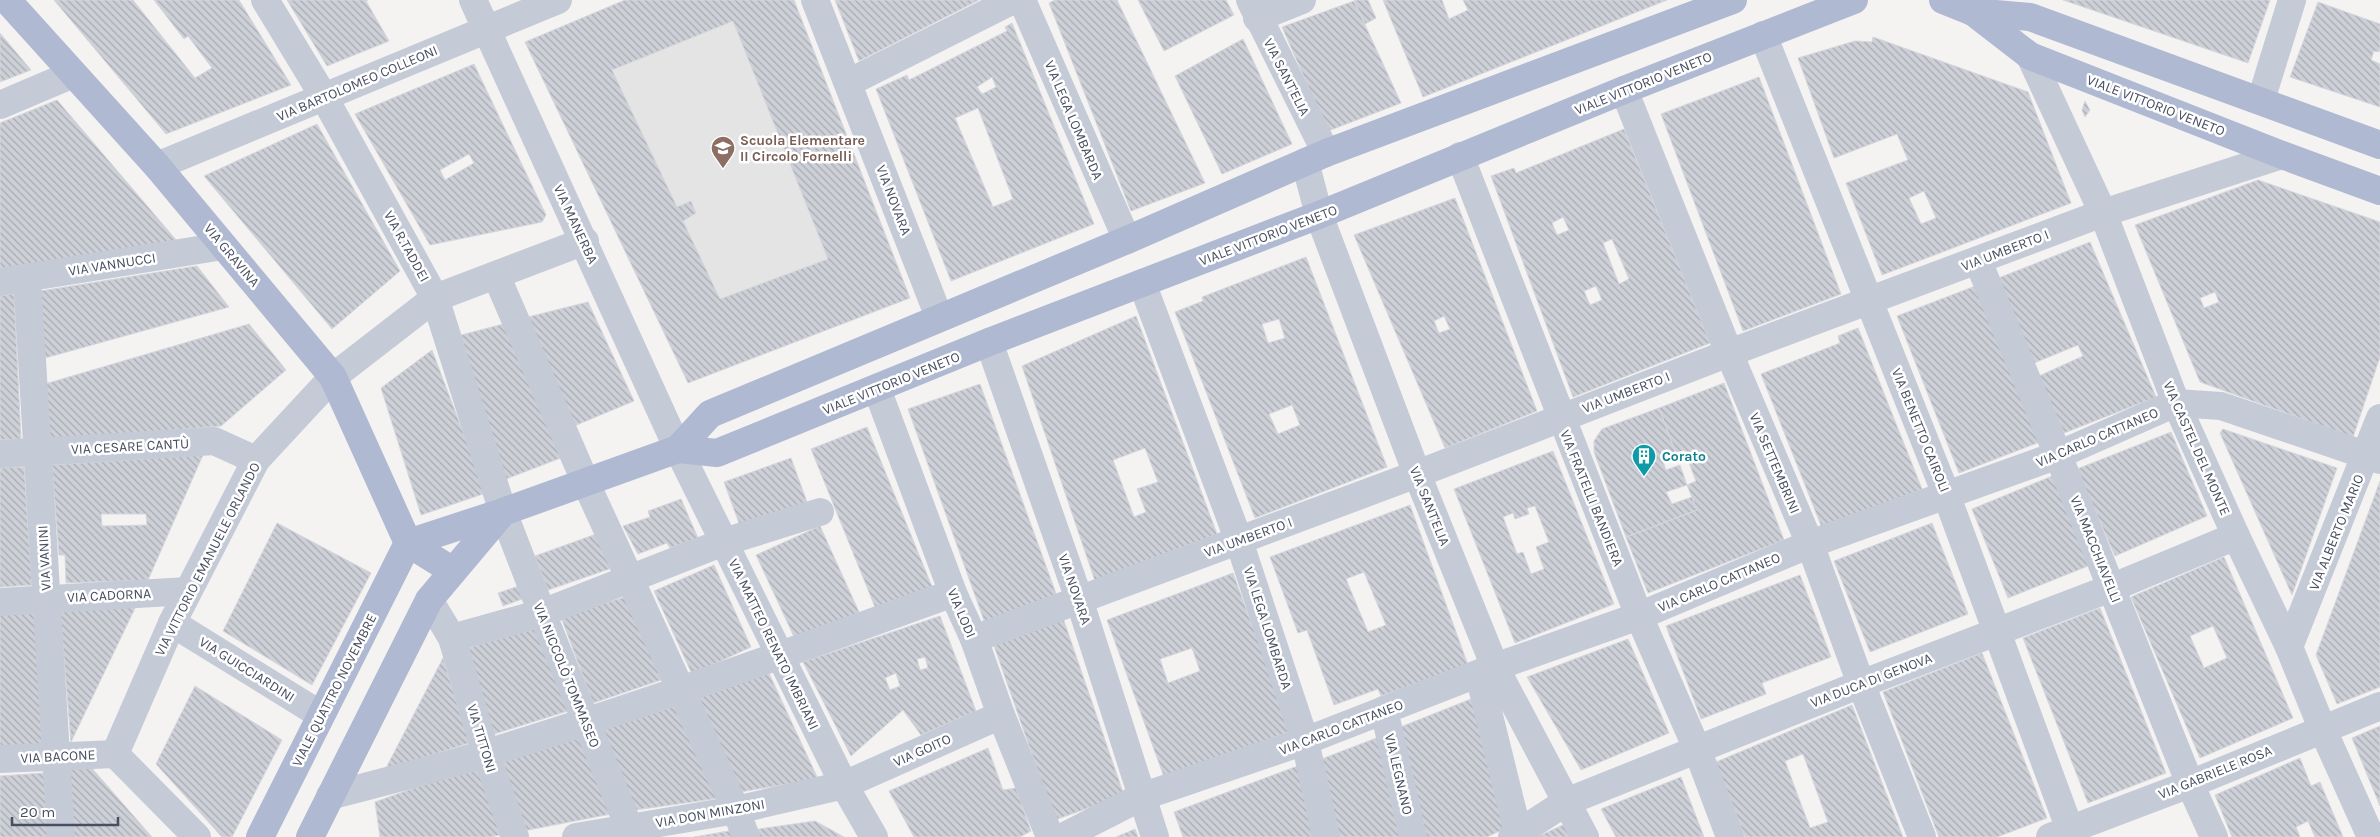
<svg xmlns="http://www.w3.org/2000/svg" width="2380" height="837" font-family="Karla,sans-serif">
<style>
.education{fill:#e5e4e4}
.building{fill:url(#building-back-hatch);stroke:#d6d6de;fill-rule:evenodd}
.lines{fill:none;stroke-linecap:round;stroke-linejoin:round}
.minor{stroke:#c5cad7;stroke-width:28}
.major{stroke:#b0b9d2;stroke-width:28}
.labels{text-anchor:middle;stroke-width:5;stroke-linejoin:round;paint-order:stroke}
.street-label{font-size:14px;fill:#484f61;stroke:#fff}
.education-label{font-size:14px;font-weight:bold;fill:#785e54;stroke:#fff;text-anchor:start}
.culture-label{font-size:14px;font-weight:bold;fill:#0d838f;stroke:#fff;text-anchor:start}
</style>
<defs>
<pattern id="building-back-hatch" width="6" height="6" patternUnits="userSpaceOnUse" patternTransform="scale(1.25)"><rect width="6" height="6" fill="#ced0d8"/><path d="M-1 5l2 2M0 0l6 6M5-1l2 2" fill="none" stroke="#a9abb3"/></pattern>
</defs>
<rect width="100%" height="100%" fill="#f4f3f2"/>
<!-- education -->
<path class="education" d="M791,0L904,295L690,378L529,44Z"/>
<!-- building -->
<g class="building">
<path d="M54,0H133L195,78L212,68L188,36L184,39L154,0H239L291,85L166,134Z"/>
<path d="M287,0H368L366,1L389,41L327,66Z"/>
<path d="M625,0H794L910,298L688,383L525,42ZM733,21L828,259L720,299L683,221L696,213L691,201L677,207L612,70Z"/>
<path d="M835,0H979L859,61Z"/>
<path d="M1055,0H1117L1205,183L1131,211L1049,3Z"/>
<path d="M1138,0H1226L1234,15L1164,51Z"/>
<path d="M1357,0H1368L1376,18L1365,24L1354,1Z"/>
<path d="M1383,0H1442L1449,19L1468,10L1463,0H1667L1423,97Z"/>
<path d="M2063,0H2270L2248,63Z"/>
<path d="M1354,1L1401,103L1328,131L1282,27Z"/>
<path d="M2318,2L2380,24V48L2379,52L2374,51L2371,60L2380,64V107L2290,77Z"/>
<path d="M1012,23L1094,224L951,281L876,89L907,75L909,80L1007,31L1005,27ZM992,77L996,87L982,94L977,87ZM978,108L1013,199L993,207L955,118Z"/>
<path d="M0,33L31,70L0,82Z"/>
<path d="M1873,37L2028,92L2071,203L1882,275L1846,183L1908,160L1897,134L1834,158L1798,58L1855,41L1872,42ZM1924,191L1936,218L1921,224L1909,198Z"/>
<path d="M1243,39L1292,144L1222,174L1175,76Z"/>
<path d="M474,64L546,215L542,222L430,245L355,114ZM469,154L474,163L445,180L440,170Z"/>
<path d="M1759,77L1841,294L1743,331L1661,114Z"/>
<path d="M57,100L177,241L0,271V123Z"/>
<path d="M2085,101L2090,110L2085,117L2082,110Z"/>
<path d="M317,124L400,271L332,329L204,176Z"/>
<path d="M1624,129L1710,343L1573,397L1491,176L1514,168L1516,173ZM1563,217L1569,230L1557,235L1552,223ZM1612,239L1629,279L1619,284L1603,243ZM1596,286L1602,300L1590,305L1584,291Z"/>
<path d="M2258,180L2380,222V357L2353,437L2200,382L2135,225ZM2215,292L2219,302L2204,308L2200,298Z"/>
<path d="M1455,198L1537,411L1445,448L1354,235ZM1444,316L1450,329L1439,333L1434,321Z"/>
<path d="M2090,242L2156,397L2064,433L2039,376L2083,356L2078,345L2034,363L1996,279Z"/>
<path d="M1306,257L1387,467L1255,518L1175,312L1203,301L1202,297ZM1279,319L1285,338L1268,343L1262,324ZM1292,405L1300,425L1278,434L1269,414Z"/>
<path d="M197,266L229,307L45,358L40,291Z"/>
<path d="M1978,285L2040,442L1959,473L1897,316Z"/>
<path d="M14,294L21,439L0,440V296Z"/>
<path d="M588,302L634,401L574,426L524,318Z"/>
<path d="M1136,316L1217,534L1095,581L1022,366ZM1145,448L1158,482L1137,489L1146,512L1134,517L1113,460Z"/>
<path d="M507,323L566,456L506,479L450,338Z"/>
<path d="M249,324L286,370L221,426L49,440L45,384Z"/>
<path d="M1858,328L1922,489L1822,528L1761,374L1840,343L1838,336Z"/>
<path d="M432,350L486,493L421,515L381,388Z"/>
<path d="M1724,383L1784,540L1648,593L1626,537L1697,510L1687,485L1696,481L1684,450L1676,454L1659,408Z"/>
<path d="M980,384L1058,599L986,626L908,409Z"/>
<path d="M1659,408L1676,454L1662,459L1666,470L1680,465L1687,485L1666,492L1672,504L1692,497L1697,510L1626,537L1594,452V441L1602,429Z"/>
<path d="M867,427L933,589L877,612L811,449Z"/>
<path d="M2223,429L2337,468L2292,595L2220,433Z"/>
<path d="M2171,432L2207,516L2115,556L2077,469Z"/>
<path d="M1553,451L1614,604L1515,643L1454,489ZM1535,506L1549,542L1536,547L1544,569L1531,574L1523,552L1517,554L1503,517L1513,513L1515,519L1529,514L1527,508Z"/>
<path d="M203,455L148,580L66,583L65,555H59L52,465ZM101,514H146L147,525L102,526Z"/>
<path d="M791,458L807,502L740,526L724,482Z"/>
<path d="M24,467L32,585L0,587V468Z"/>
<path d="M2057,474L2093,564L2008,598L1972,509Z"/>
<path d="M2380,481V687L2337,704L2316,655Z"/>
<path d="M681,499L698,538L670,548L667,543L638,554L623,526L650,517L648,511Z"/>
<path d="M1410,505L1468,665L1381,696L1378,689L1334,705L1307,630L1298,633L1270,557ZM1364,572L1386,625L1368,632L1346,579Z"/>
<path d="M277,523L371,573L312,685L223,631Z"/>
<path d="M1932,523L1968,614L1870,652L1834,561Z"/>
<path d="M820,526L859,612L796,641L756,555Z"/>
<path d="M599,533L615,567L548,590L535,556Z"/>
<path d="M2224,557L2293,718L2200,758L2131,597ZM2213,626L2227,658L2204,668L2190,636Z"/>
<path d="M714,565L751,647L692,674L654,591Z"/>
<path d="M1233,573L1291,731L1164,777L1107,620ZM1192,648L1200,671L1168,683L1160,659Z"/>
<path d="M1800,575L1831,657L1762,683L1766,694L1701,719L1666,626Z"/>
<path d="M522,585L525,598L503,606L498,593Z"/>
<path d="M628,596L664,679L593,703L561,617Z"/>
<path d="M137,604L71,742L60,608Z"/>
<path d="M2100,608L2166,773L2088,803L2023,638Z"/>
<path d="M35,610L43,744L0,747V612Z"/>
<path d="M940,616L976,711L921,735L903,710L851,756L803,662ZM925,657L928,668L920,670L917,659ZM896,673L900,686L890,690L885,678Z"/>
<path d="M1063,618L1124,795L1055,820L993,643Z"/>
<path d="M537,624L571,710L491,735L464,650Z"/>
<path d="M1628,639L1669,733L1581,770L1527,677Z"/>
<path d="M1982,653L2047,818L1997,837H1939L1883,692Z"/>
<path d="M443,658L469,743L385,770Z"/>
<path d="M767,669L818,779L740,792L697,696Z"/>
<path d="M195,686L282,740L232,837H222L156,764Z"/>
<path d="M1476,697L1508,827L1487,837H1421L1398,728Z"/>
<path d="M675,701L720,798L635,810L601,726Z"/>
<path d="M1852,705L1903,837H1745L1716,762ZM1803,754L1828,822L1810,828L1785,761Z"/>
<path d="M2380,726V806L2352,738Z"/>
<path d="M581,734L611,814L523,831L499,760Z"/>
<path d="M1379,737L1405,837H1336L1319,760Z"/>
<path d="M988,748L1003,790L1016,788L1031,831L1020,837H914L889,791Z"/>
<path d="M2300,758L2311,786L2320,782L2343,837H2315L2308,821L2296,827L2300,837H2232L2215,795Z"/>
<path d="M1303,764L1319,837H1183L1174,812Z"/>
<path d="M478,765L500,835L490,837H380L375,802Z"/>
<path d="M90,766L152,837H73L68,768Z"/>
<path d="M44,773L48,837H0V776Z"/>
<path d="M1681,777L1704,837H1616L1601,809Z"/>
<path d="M815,821L844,837H755L752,830Z"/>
<path d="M1565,824L1572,837H1537Z"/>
<path d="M1135,829L1138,837H1116Z"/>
<path d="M734,830L736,837H694Z"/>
</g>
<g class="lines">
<!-- minor -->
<g class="minor">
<path d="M265,0L324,97L435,298L503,512L542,613L633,837"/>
<path d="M473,0L678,449L844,785L874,837"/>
<path d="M815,0L939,317"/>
<path d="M1022,0L1127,240"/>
<path d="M1250,0L1326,153"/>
<path d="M1257,18L1302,0"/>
<path d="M1763,35L1946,494L2070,830"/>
<path d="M2030,56L2103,213L2176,403L2236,536L2289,647L2322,728L2371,837"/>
<path d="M848,83L1013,0"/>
<path d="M1624,90L1729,353L1810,544L1861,684L1922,837"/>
<path d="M2261,100L2292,0"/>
<path d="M0,105L73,74"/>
<path d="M1460,156L1639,616L1697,749L1730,837"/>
<path d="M1305,162L1319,215L1417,474L1495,667L1585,837"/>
<path d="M157,166L558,0"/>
<path d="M1978,261L2058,455L2190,784L2214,837"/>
<path d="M496,275L585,481L736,810L746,837"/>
<path d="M27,278L61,837"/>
<path d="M0,282L223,246"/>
<path d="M1142,283L1239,541L1305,741L1326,837"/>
<path d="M989,342L1079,599L1155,837"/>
<path d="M877,389L953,593L974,639L1001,715L1050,837"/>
<path d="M0,454L214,441L256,460"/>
<path d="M429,600L452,638L486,754L515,837"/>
<path d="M0,602L188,591"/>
<path d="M172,623L321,715"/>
<path d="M452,638L542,613L724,542L820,512"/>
<path d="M974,639L1417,474L1729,353L2103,213L2282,155"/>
<path d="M2289,647L2380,418"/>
<path d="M1479,675L1519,837"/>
<path d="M1384,710L1413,837"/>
<path d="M0,759L115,754"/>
<path d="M330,796C383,782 436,769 487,753C644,705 799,649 953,593"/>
<path d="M197,837L115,754L172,623L256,460L333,377L435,298L585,241"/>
<path d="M576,837L736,810L844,785L1001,715"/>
<path d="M1063,837L1141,797L1305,741L1495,667L1639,616L1810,544L2058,455L2176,403L2221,406L2380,460"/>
<path d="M1512,837L1566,802L1861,684L2111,588L2236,536"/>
<path d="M2050,837L2190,784L2380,706"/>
</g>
<!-- major -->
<g class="major">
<path d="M7,0L157,166L333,377L408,543"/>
<path d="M1943,0L1973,12L2030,56L2282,155L2380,191"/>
<path d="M1973,12L2030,17L2380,145"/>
<path d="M678,449L710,414L1127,240L1326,153L1733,0"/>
<path d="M408,543L503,512L678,449L717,453L989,342L1319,215L1624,90L1854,0"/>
<path d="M408,543L453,571"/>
<path d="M260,837L408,543"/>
<path d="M310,837L429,600L503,512"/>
</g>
</g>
<!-- icons -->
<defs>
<symbol id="school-pin" viewBox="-11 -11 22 30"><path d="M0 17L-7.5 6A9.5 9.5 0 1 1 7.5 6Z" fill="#8d6e63" stroke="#fff"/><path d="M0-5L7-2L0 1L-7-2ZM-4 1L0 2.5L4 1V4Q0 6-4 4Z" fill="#fff"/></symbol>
<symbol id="building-pin" viewBox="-11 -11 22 30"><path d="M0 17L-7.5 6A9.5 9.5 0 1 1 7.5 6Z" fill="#0f9aa8" stroke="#fff"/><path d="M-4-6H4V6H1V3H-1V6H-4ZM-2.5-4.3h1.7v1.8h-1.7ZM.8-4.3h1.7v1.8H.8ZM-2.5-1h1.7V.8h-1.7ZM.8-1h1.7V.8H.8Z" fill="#fff"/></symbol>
</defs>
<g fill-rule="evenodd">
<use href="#school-pin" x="709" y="134" width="28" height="38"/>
<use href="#building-pin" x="1630" y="442" width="28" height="38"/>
</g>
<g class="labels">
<!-- street labels -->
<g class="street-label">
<text transform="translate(1287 77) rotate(63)" y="5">VIA SANT'ELIA</text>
<text transform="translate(357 83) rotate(-23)" y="5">VIA BARTOLOMEO COLLEONI</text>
<text transform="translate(1643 83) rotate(-22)" y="5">VIALE VITTORIO VENETO</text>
<text transform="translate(2156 105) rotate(21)" y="5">VIALE VITTORIO VENETO</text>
<text transform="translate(1074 120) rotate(67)" y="5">VIA LEGA LOMBARDA</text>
<text transform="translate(894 200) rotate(69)" y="5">VIA NOVARA</text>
<text transform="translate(576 224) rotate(65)" y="5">VIA MANERBA</text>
<text transform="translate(1268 235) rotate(-21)" y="5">VIALE VITTORIO VENETO</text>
<text transform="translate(407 246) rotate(61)" y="5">VIA R.TADDEI</text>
<text transform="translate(2005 250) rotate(-21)" y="5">VIA UMBERTO I</text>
<text transform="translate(232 255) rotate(50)" y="5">VIA GRAVINA</text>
<text transform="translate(112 264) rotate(-9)" y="5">VIA VANNUCCI</text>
<text transform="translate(891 383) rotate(-22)" y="5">VIALE VITTORIO VENETO</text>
<text transform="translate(1626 392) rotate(-21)" y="5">VIA UMBERTO I</text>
<text transform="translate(1921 430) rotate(68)" y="5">VIA BENETTO CAIROLI</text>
<text transform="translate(2097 437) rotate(-23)" y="5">VIA CARLO CATTANEO</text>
<text transform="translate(130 446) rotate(-3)" y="5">VIA CESARE CANTÙ</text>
<text transform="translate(2197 448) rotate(66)" y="5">VIA CASTEL DEL MONTE</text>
<text transform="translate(1775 463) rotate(67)" y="5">VIA SETTEMBRINI</text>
<text transform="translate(1592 498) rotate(68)" y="5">VIA FRATELLI BANDIERA</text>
<text transform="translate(1430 506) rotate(68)" y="5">VIA SANT'ELIA</text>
<text transform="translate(2336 532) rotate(-68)" y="5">VIA ALBERTO MARIO</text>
<text transform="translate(1248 537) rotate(-20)" y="5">VIA UMBERTO I</text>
<text transform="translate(2096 549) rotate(68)" y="5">VIA MACCHIAVELLI</text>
<text transform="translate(44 558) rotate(-93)" y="5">VIA VANINI</text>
<text transform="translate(207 559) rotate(-63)" y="5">VIA VITTORIO EMANUELE ORLANDO</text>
<text transform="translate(1719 582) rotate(-23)" y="5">VIA CARLO CATTANEO</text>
<text transform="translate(1075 589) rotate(71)" y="5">VIA NOVARA</text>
<text transform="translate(109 595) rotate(-3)" y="5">VIA CADORNA</text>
<text transform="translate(962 613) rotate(67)" y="5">VIA LODI</text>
<text transform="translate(1268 628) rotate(72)" y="5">VIA LEGA LOMBARDA</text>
<text transform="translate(774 644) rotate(64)" y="5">VIA MATTEO RENATO IMBRIANI</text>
<text transform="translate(247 669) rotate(32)" y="5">VIA GUICCIARDINI</text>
<text transform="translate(567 675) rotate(68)" y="5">VIA NICCOLÒ TOMMASEO</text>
<text transform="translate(1871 680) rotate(-21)" y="5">VIA DUCA DI GENOVA</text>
<text transform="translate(334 690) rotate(-63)" y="5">VIALE QUATTRO NOVEMBRE</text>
<text transform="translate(1341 727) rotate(-21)" y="5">VIA CARLO CATTANEO</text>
<text transform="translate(482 738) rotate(73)" y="5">VIA TITTONI</text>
<text transform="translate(922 750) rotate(-24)" y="5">VIA GOITO</text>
<text transform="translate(58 756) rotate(-3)" y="5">VIA BACONE</text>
<text transform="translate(2215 772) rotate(-22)" y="5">VIA GABRIELE ROSA</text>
<text transform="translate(1399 774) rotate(77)" y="5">VIA LEGNANO</text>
<text transform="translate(710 813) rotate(-10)" y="5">VIA DON MINZONI</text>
</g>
<!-- education labels -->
<g class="education-label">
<text x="740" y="145">Scuola Elementare<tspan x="740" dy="16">II Circolo Fornelli</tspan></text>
</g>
<!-- culture labels -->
<g class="culture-label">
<text x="1662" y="461">Corato</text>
</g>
</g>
<!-- scale -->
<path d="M12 817v8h106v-8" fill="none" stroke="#484f61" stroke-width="2.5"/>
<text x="20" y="817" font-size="15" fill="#484f61" stroke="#ffffff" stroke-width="4" paint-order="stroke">20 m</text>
</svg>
